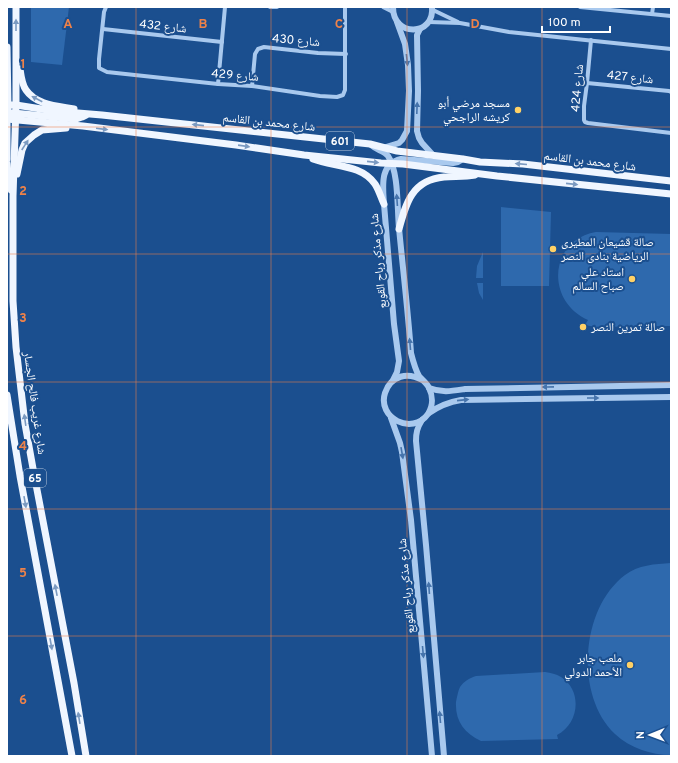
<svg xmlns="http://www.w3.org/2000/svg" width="678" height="763" font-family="Overpass,'Noto Naskh Arabic',sans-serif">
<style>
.green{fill:#2e69ad}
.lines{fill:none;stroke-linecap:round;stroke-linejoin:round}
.minor{stroke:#a9c9ee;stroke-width:4}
.tertiary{stroke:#a9c9ee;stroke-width:6}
.primary{stroke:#f0f6ff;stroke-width:7}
.oneway{fill:#7b9ac1}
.oneway2{fill:#4674ac}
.grid{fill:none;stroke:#ee8249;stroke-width:1;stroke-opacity:0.55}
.poi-dot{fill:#ffd166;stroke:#1b4f8f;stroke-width:1.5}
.labels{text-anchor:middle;stroke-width:4;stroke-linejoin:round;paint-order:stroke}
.shield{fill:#1b4f8f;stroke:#bbcadd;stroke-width:1}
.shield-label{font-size:11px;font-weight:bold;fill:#fff}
.street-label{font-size:12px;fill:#fff;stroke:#1b4f8f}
.poi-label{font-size:12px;fill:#fff;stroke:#1b4f8f;text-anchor:end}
.grid-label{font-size:13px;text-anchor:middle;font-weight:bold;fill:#ee8249;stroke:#1b4f8f;stroke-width:4;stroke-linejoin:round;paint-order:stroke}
</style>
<rect width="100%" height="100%" fill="#1b4f8f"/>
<!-- green -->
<g class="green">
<path d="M31,7H69L62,65L31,62Z"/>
<path d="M501,207L551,212L549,286H501Z"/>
<path d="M596,232L671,234V313L670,314L671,316V326L595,327L585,325L588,320C545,301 549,240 596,232Z"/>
<path d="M483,252V278H476L477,266Z"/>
<path d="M477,283H483V300L479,293Z"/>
<path d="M671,563V755C651,755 630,748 615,734C575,696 580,609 625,575C638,565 655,564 671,563Z"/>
<path d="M545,672C551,673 556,674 561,677C583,691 579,724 557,735L558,739L481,741C464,733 455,721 456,702C457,697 458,691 460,687C464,681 470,678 476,676Z"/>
</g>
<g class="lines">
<!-- minor -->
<g class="minor">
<path d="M106,7L104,12L99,59V68L107,72L218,84L252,86L320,96L337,97L343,95L345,90V7"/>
<path d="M270,7H277"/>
<path d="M383,7L393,12"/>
<path d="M580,7L671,16"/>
<path d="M433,10L458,22"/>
<path d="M652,14L653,7"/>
<path d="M429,22L460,23L509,32L671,49"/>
<path d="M103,29L222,42"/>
<path d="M591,40L587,83L584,106V120L585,122L588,123L671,133"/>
<path d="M587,83L669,91L671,92"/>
<path d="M218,84L225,7"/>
<path d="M252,86L255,54L258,49L264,47L318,53L346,54"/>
</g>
<!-- tertiary -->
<g class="tertiary">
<path d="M393,7C393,38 435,36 432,7"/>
<path d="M420,29L417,35L418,91L417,131L419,138L422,143L433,155"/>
<path d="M371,145C376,150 385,151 388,156C399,172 397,208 399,228C403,270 408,311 411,353C413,361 415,369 419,376C422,380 427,383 429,388C433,396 433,406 428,414C412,436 377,418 385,393C391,375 408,372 422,380"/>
<path d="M386,147L399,143L402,140L407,131L409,91L408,65L405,44L397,22"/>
<path d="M393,380L397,372L399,361L394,324L384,204C383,187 379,164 401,159L453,163L458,162L463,159"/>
<path d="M429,388C442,393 452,391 465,389L671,385"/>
<path d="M429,413C439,406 449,402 461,400L671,397"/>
<path d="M391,418L400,443L402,452L411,520L432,756"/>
<path d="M422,420C417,428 416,433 416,441L426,545L444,756"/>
</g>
<!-- primary -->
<g class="primary">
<path d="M16,7V105L13,196V301L16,347L25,424L34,474L74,683L86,756"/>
<path d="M7,47L8,108"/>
<path d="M20,69C21,76 22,85 26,90C36,105 58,106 74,109"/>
<path d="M7,105H16L54,111L102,115L370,144L397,151L463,159L480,162L523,164L671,181"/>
<path d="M7,113H13L76,119L82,117L86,115"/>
<path d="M7,118V159"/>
<path d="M7,119L83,126L236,145L304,155L381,163L403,164L497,176L671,194"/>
<path d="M313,159C334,167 361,164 375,184C379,190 381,198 384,204"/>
<path d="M7,164L9,182L11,190"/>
<path d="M17,174L22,150L25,143L34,135L42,130L66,128"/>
<path d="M399,229C406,203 412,180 444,177C454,176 464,177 475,175"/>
<path d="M7,395L20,476L72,756"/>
</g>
</g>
<!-- one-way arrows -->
<defs><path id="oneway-solid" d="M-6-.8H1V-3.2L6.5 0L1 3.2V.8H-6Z"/></defs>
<g class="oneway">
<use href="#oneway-solid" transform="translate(16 25) rotate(-90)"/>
<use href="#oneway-solid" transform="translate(37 99) rotate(-152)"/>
<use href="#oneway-solid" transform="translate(198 125) rotate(-174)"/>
<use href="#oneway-solid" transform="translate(102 129) rotate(7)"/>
<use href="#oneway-solid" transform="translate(25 145) rotate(-57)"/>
<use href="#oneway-solid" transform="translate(244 146) rotate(8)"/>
<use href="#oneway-solid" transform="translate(373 162) rotate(6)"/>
<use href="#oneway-solid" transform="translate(521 164) rotate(-175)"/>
<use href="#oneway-solid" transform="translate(572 184) rotate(6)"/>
<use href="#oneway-solid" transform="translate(25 420) rotate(-98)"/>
<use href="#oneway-solid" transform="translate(25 502) rotate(80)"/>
<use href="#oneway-solid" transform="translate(56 590) rotate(-101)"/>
<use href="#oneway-solid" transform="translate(51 644) rotate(80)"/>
<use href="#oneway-solid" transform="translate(79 718) rotate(-99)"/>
</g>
<g class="oneway2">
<use href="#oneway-solid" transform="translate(407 60) rotate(84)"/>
<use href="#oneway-solid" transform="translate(417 108) rotate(-88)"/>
<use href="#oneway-solid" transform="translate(397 200) rotate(-94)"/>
<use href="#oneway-solid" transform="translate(410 344) rotate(-95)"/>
<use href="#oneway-solid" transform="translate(548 387) rotate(179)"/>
<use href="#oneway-solid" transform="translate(593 398)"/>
<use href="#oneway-solid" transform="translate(463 400) rotate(-6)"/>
<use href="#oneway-solid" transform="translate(402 453) rotate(80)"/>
<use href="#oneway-solid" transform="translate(429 588) rotate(-94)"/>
<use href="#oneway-solid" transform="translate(423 652) rotate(85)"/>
<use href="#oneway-solid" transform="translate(440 717) rotate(-95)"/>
</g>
<!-- grid -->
<path class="grid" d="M136,7V756M271,7V756M407,7V756M542,7V756M7,127H671M7,254H671M7,382H671M7,509H671M7,636H671"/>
<!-- markers -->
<g class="poi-dot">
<circle cx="518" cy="110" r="4"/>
<circle cx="553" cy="249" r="4"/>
<circle cx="632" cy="279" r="4"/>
<circle cx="583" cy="327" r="4"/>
<circle cx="630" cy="665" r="4"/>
</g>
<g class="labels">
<!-- shield labels -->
<g class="shield">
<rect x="326" y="132" width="28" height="18" rx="3"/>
<rect x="24" y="469" width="22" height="18" rx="3"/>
</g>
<g class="shield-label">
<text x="340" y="145">601</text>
<text x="35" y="482">65</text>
</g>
<!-- street labels -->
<g class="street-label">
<text transform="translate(163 26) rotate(6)" y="4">شارع 432</text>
<text transform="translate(296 40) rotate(5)" y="4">شارع 430</text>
<text transform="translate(235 75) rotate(5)" y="4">شارع 429</text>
<text transform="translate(630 77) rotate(6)" y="4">شارع 427</text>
<text transform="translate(577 88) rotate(-85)" y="4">شارع 424</text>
<text transform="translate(269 122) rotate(6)" y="4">شارع محمد بن القاسم</text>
<text transform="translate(590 161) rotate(7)" y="4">شارع محمد بن القاسم</text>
<text transform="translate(378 261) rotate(-95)" y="4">شارع مذكر رباح القوبع</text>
<text transform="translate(35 403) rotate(82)" y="4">شارع غريب فالح الجسار</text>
<text transform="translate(406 586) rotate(-95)" y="4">شارع مذكر رباح القوبع</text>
</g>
<!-- poi labels -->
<g class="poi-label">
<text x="510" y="107">مسجد مرضي أبو<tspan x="510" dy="14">كريشه الراجحي</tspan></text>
<text x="561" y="246" text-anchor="start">صالة قشيعان المطيرى<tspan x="561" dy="14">الرياضية بنادى النصر</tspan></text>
<text x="624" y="276">استاد علي<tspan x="624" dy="14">صباح السالم</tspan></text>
<text x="591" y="331" text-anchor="start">صالة تمرين النصر</text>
<text x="622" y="662">ملعب جابر<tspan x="622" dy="14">الأحمد الدولي</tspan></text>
</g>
</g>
<g class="grid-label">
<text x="68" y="28">A</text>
<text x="203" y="28">B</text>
<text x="339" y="28">C</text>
<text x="475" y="28">D</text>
<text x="23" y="68">1</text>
<text x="23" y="195">2</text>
<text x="23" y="322">3</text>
<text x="23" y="450">4</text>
<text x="23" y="577">5</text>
<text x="23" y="704">6</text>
</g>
<!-- border -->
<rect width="678" height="763" fill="none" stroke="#ffffff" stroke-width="16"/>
<!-- north arrow -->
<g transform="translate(650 735) rotate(269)" stroke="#1b4f8f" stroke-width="3" paint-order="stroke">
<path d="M0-3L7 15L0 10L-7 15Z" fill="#ffffff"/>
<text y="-6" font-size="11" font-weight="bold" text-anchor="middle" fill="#ffffff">N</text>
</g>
<!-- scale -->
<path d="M542 26v6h68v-6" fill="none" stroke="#ffffff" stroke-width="2"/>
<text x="548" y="26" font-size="12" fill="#ffffff" stroke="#1b4f8f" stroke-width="3" paint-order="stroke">100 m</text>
</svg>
